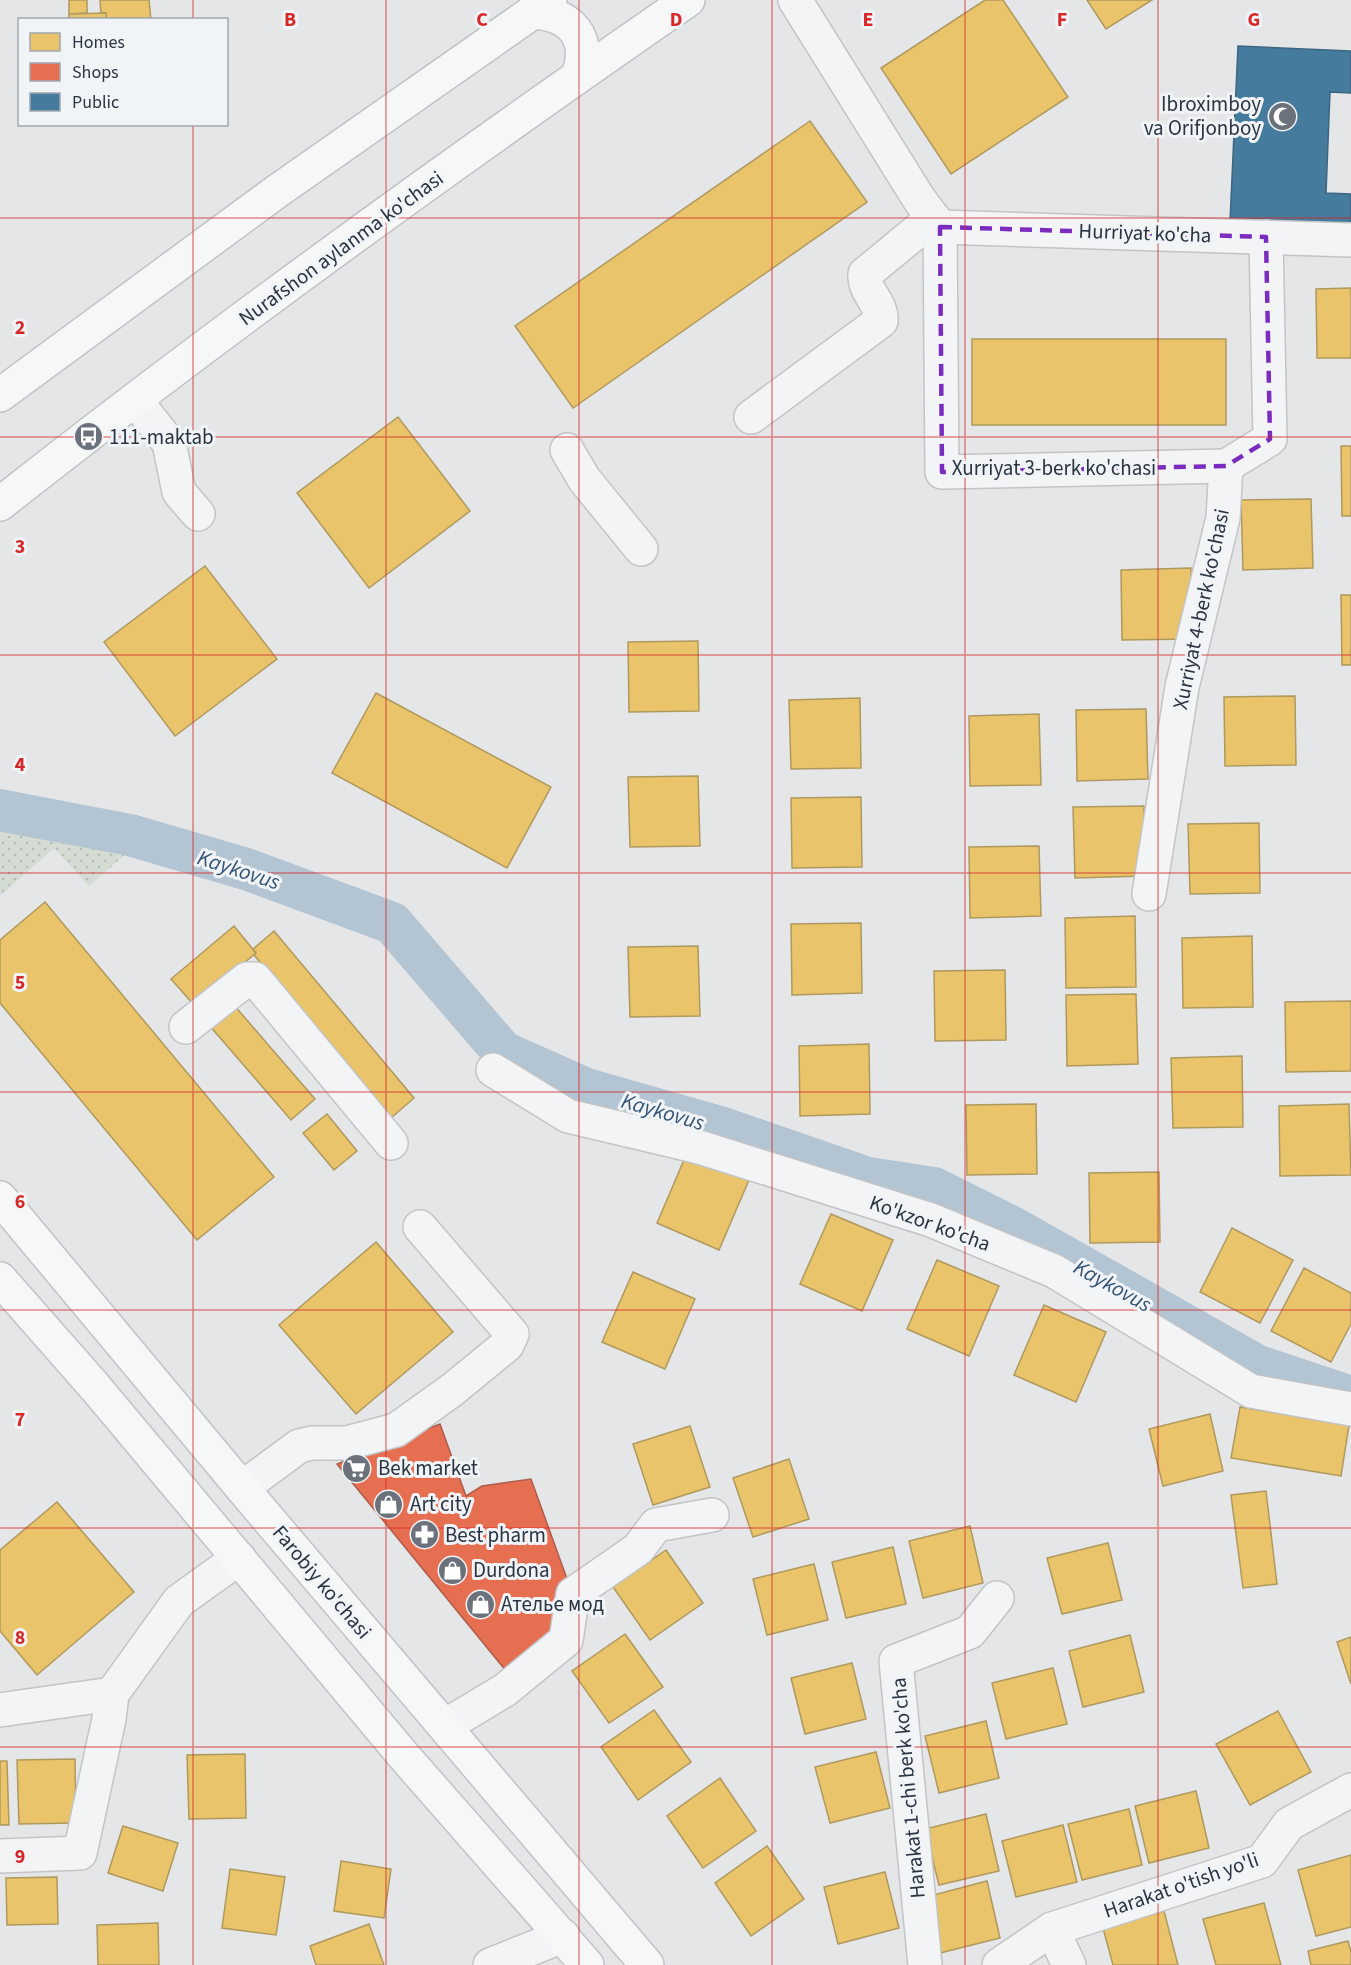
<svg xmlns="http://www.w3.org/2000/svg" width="1351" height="1965" font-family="'Source Sans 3',sans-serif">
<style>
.grass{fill:url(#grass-dots)}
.homes{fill:#e9c46a;stroke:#b0995e;stroke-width:1.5}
.shops{fill:#e76f51;stroke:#ae5d4c;stroke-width:1.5}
.public{fill:#457b9d;stroke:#3d6682;stroke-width:1.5}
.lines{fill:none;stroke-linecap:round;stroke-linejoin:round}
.canal{stroke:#b3c4d2;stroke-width:42}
.minor-casing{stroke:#c2c4c6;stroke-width:36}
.major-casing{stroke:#c0c3c6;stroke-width:36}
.minor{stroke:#f2f4f5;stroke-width:33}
.major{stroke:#f6f7f7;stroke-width:33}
.marked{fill:none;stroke:#7b2cbf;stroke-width:4.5;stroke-dasharray:12 8;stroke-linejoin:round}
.grid{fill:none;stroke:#d62828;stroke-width:1.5;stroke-opacity:0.55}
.labels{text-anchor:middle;stroke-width:6;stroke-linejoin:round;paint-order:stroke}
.poi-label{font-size:21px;fill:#2a3442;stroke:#f1f4f7;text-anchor:start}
.street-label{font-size:21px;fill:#2a3442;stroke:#f1f4f7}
.water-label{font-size:22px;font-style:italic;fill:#355575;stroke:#f1f4f7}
.grid-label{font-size:20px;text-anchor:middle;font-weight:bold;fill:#d62828;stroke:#f1f4f7;stroke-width:6;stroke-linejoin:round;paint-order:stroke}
</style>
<defs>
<pattern id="grass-dots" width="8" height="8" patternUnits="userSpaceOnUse" patternTransform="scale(1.5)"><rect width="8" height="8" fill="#d5dcd4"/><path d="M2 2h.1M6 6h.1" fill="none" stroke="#b7bdb7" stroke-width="1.8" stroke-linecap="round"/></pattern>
</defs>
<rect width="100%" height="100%" fill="#e4e6e8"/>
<!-- grass -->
<path class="grass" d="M0,826L127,853L89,886L54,848L0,896Z"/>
<!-- homes -->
<g class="homes">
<path d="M69,0H87V13L69,14Z"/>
<path d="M100,0H149L151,20H106V13H101Z"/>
<path d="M985,0H1003L1068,97L951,174L881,68Z"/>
<path d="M1087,0H1152L1106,29Z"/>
<path d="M106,13V20H69V14Z"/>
<path d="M810,121L867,202L573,408L515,326Z"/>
<path d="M1351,288V358H1317L1316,289Z"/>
<rect x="972" y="339" width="254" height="86"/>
<path d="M398,417L470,511L369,588L297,493Z"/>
<path d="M1341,446H1351V516H1342Z"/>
<path d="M1311,499L1313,568L1243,570L1241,500Z"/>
<path d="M205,566L277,659L175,736L104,642Z"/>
<path d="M1191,568L1192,639L1122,640L1121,570Z"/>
<path d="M1341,595H1351V665H1342Z"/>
<path d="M698,641L699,711L629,712L628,642Z"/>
<path d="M376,693L551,787L507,868L332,773Z"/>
<path d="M1295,696L1296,765L1225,766L1224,697Z"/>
<path d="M860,698L861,768L791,769L789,700Z"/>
<path d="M1146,709L1148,779L1077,781L1076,710Z"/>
<path d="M1039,714L1041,785L970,786L969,716Z"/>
<path d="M698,776L700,846L630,847L628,777Z"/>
<path d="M861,797L862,867L792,868L791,798Z"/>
<path d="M1144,806L1145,876L1075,878L1073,807Z"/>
<path d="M1259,823L1260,893L1190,894L1188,824Z"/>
<path d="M1039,846L1041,916L970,918L969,847Z"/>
<path d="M45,902L274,1177L197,1240L0,1003V940Z"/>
<path d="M1135,916L1136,987L1066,988L1065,918Z"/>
<path d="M861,923L862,993L792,995L791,924Z"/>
<path d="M234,926L256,953L194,1005L171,979Z"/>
<path d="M274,931L414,1098L391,1118L254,955L256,953L253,949Z"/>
<path d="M1252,936L1253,1007L1183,1008L1182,938Z"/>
<path d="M698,946L700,1016L630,1017L628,947Z"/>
<path d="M1005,970L1006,1040L935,1041L934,971Z"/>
<path d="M1136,994L1138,1064L1067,1066L1066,995Z"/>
<path d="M1351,1001V1071L1286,1072L1285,1002Z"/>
<path d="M233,1004L315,1099L291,1120L209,1025Z"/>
<path d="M869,1044L870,1114L800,1116L799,1046Z"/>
<path d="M1242,1056L1243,1127L1173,1128L1171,1058Z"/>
<path d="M1036,1104L1037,1174L967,1175L966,1105Z"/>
<path d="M1349,1104L1351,1175L1280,1176L1279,1106Z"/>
<path d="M327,1114L357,1151L334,1170L303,1133Z"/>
<path d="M687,1153L749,1180L719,1250L657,1223Z"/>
<path d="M1159,1172L1160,1242L1090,1243L1089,1173Z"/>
<path d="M831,1214L893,1240L862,1311L800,1284Z"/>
<path d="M1232,1228L1293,1260L1260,1323L1200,1292Z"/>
<path d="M376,1242L453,1332L356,1414L279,1325Z"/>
<path d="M937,1260L999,1286L969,1356L907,1329Z"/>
<path d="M1304,1268L1351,1293V1324L1331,1362L1271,1331Z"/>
<path d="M633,1272L695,1299L665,1369L602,1342Z"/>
<path d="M1044,1305L1106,1332L1076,1402L1014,1375Z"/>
<path d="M1240,1407L1349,1425L1341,1476L1231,1458Z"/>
<path d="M1210,1414L1223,1471L1163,1486L1149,1429Z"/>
<path d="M690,1426L710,1487L653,1505L633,1444Z"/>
<path d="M789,1459L809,1519L753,1537L733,1478Z"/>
<path d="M1266,1491L1277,1584L1243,1588L1231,1495Z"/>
<path d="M57,1502L134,1592L37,1675L0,1631V1550Z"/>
<path d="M970,1526L983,1583L923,1598L909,1541Z"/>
<path d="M1108,1543L1122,1600L1062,1614L1047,1558Z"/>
<path d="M893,1547L906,1604L846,1618L832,1562Z"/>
<path d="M666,1550L703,1603L650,1640L613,1587Z"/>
<path d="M814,1564L828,1620L767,1635L753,1579Z"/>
<path d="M625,1634L663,1687L609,1723L572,1671Z"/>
<path d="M1130,1635L1144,1692L1083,1707L1069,1651Z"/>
<path d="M1351,1637V1684L1337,1642Z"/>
<path d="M852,1663L866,1719L805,1734L791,1678Z"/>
<path d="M1053,1668L1067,1724L1006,1739L992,1683Z"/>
<path d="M654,1710L691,1762L638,1800L601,1747Z"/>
<path d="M1278,1711L1311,1772L1250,1805L1216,1744Z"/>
<path d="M986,1721L999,1778L939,1793L925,1736Z"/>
<path d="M876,1752L890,1808L830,1823L815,1767Z"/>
<path d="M245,1754L246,1818L189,1819L187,1755Z"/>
<path d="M75,1759L76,1823L19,1824L17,1760Z"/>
<path d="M0,1761H7L9,1825H0Z"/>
<path d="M720,1778L756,1831L703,1868L667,1816Z"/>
<path d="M1196,1791L1209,1848L1149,1863L1135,1806Z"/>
<path d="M1129,1809L1142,1865L1082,1880L1068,1824Z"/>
<path d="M986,1814L999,1871L939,1885L925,1829Z"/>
<path d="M1063,1825L1077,1882L1016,1897L1002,1841Z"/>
<path d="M123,1826L178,1843L163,1891L108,1873Z"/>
<path d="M767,1846L804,1899L751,1936L715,1883Z"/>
<path d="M1351,1855V1927L1316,1936L1298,1870Z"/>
<path d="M341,1861L391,1869L384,1918L334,1911Z"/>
<path d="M230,1869L285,1877L276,1935L222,1928Z"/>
<path d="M885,1872L899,1928L838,1944L824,1887Z"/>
<path d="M57,1877L58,1924L7,1925L6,1878Z"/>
<path d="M987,1881L1000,1938L940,1953L926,1897Z"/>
<path d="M1264,1903L1281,1965H1216L1203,1919Z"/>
<path d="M1164,1911L1178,1965H1113L1103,1928Z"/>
<path d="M158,1923L159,1965H98L97,1925Z"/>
<path d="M369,1924L384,1965H316L310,1946Z"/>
<path d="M1348,1941L1351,1952V1965H1311L1308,1951Z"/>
</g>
<!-- shops -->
<path class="shops" d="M440,1424L466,1496L482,1486L531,1479L566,1576L558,1638L511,1677L337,1464Z"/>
<!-- public -->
<path class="public" d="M1238,46L1351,51V93L1330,92L1326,193L1351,194V227L1230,222Z"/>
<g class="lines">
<!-- canal -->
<path class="canal" d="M0,810L130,835L246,869L392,923L503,1052L586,1089L723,1128L868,1178L934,1188L1014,1228L1258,1366L1351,1397"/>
<defs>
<g id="minor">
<path d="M795,0L919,199L940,227"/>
<path d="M940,227L942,472L1226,466"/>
<path d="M940,227L1351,240"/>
<path d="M135,400L169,443L179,492L198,514"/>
<path d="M751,417L881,321C883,303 863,292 865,274L933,218"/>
<path d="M567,450L584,479L641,549"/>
<path d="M1149,894L1182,687L1223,518L1226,466L1270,439L1266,237"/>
<path d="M186,1027L247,979H255L391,1143"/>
<path d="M493,1070L568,1116L699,1147L931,1220L1054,1271L1251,1391L1351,1409"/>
<path d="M242,1488L299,1446L312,1443H347L396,1430L452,1390L507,1345L512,1334L420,1227"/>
<path d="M0,1710L112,1694L179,1601L239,1558"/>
<path d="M445,1726L505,1690L566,1640L573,1594L638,1549L656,1525L712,1515"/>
<path d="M0,1856L80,1853L109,1719L112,1694"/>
<path d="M1052,1929L1069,1965"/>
<path d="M490,1965L563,1936"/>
<path d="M925,1965L896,1661L970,1632L997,1598"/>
<path d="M999,1965L1052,1929L1262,1861L1289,1824L1351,1790"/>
</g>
<g id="major">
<path d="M532,12C571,14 592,37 578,76"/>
<path d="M0,395L276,192L550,0"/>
<path d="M0,504C223,328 454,162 688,0"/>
<path d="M0,1198L242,1488L647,1965"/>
<path d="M0,1279L95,1387L403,1755L587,1965"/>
</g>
</defs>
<!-- minor casing -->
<use href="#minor" class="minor-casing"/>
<!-- major casing -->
<use href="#major" class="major-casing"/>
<!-- minor -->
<use href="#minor" class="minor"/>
<!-- major -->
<use href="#major" class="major"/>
</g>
<!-- marked area -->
<path class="marked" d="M940,227L1266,237L1270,439L1226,466L942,472Z"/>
<!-- grid -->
<path class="grid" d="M193,0V20M386,0V1965M579,0V1965M772,0V1965M965,0V1965M1158,0V1965M193,124V1965M0,218H1351M0,437H1351M0,655H1351M0,873H1351M0,1092H1351M0,1310H1351M0,1528H1351M0,1747H1351"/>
<!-- icons -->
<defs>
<symbol id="mosque-disc" viewBox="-11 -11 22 22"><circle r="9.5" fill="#6b727c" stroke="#f1f4f7"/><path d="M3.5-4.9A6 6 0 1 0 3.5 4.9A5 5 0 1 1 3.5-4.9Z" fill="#fff"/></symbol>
<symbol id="bus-disc" viewBox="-11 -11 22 22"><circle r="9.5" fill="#6b727c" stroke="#f1f4f7"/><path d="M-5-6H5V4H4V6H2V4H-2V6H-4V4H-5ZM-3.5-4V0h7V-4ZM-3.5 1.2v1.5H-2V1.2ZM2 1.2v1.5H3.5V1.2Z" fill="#fff"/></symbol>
<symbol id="supermarket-disc" viewBox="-11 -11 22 22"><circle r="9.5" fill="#6b727c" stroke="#f1f4f7"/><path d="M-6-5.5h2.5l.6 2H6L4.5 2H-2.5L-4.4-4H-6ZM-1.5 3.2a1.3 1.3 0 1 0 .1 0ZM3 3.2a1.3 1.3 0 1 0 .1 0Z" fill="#fff"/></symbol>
<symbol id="shop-disc" viewBox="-11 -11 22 22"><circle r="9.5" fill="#6b727c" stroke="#f1f4f7"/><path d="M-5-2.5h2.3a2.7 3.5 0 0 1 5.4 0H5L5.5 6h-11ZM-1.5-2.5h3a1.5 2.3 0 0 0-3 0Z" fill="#fff"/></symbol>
<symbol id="pharmacy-disc" viewBox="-11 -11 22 22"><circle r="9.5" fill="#6b727c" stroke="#f1f4f7"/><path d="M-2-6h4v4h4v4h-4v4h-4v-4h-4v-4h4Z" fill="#fff"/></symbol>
</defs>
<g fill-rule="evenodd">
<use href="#mosque-disc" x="1266" y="100" width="33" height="33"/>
<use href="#bus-disc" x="72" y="420" width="33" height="33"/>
<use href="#supermarket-disc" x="340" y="1452" width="33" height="33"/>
<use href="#shop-disc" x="372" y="1488" width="33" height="33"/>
<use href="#pharmacy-disc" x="408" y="1518" width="33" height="33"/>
<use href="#shop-disc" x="436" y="1554" width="33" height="33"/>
<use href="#shop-disc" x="464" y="1588" width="33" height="33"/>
</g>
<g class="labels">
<!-- poi labels -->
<g class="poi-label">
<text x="1261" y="111" text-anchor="end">Ibroximboy<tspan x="1261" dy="24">va Orifjonboy</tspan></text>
<text x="109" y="444">111-maktab</text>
<text x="378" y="1475">Bek market</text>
<text x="410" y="1511">Art city</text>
<text x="445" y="1542">Best pharm</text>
<text x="473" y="1577">Durdona</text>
<text x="501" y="1611">Ателье мод</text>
</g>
<!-- street labels -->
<g class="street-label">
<text transform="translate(1145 233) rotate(2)" y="7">Hurriyat ko'cha</text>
<text transform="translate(341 248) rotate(-36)" y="7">Nurafshon aylanma ko'chasi</text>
<text x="1054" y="475">Xurriyat 3-berk ko'chasi</text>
<text transform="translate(1201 609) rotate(-78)" y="7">Xurriyat 4-berk ko'chasi</text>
<text transform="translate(930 1223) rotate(20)" y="7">Ko'kzor ko'cha</text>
<text transform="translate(322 1582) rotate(50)" y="7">Farobiy ko'chasi</text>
<text transform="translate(908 1788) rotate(-95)" y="7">Harakat 1-chi berk ko'cha</text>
<text transform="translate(1181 1885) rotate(-19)" y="7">Harakat o'tish yo'li</text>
</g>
<!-- water labels -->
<g class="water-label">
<text transform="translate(239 869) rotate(18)" y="8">Kaykovus</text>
<text transform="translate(663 1111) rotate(16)" y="8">Kaykovus</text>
<text transform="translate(1113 1285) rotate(29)" y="8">Kaykovus</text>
</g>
</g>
<g class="grid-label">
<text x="290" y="26">B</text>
<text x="482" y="26">C</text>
<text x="676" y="26">D</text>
<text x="868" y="26">E</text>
<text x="1062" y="26">F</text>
<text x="1254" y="26">G</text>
<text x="20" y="334">2</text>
<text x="20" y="553">3</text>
<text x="20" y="771">4</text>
<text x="20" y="989">5</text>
<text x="20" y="1208">6</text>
<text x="20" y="1426">7</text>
<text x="20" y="1644">8</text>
<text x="20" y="1863">9</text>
</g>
<!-- legend -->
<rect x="18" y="18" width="210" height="108" fill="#f1f4f7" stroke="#a1a7af" stroke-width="1.5"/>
<rect x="30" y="33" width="30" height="18" fill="#e9c46a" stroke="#a1a7af" stroke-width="1.5"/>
<text x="72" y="48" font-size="18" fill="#2a3442">Homes</text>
<rect x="30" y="63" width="30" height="18" fill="#e76f51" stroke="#a1a7af" stroke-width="1.5"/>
<text x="72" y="78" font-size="18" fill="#2a3442">Shops</text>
<rect x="30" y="93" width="30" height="18" fill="#457b9d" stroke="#a1a7af" stroke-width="1.5"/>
<text x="72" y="108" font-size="18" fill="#2a3442">Public</text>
</svg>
